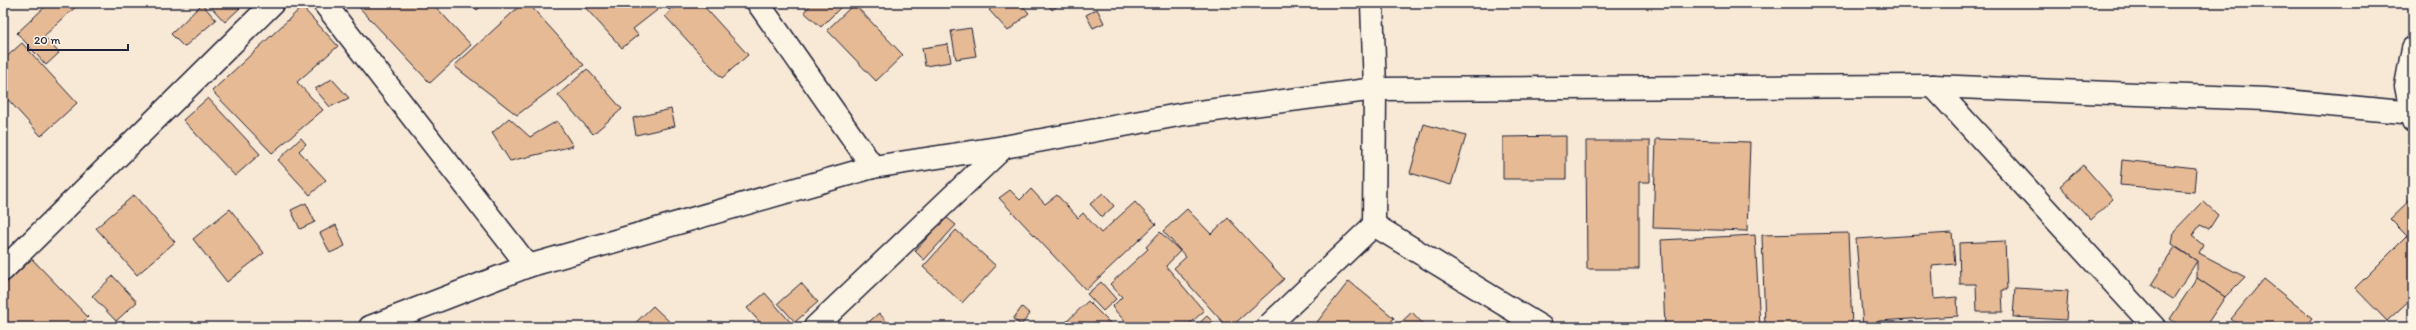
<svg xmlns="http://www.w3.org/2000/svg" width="2416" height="330" font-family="Itim,sans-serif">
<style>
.building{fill:#e5ba95;stroke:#22223b}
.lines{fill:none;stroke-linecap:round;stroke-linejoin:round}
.minor-casing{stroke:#22223b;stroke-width:25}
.tertiary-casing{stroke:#22223b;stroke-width:25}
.minor{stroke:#fcf5e5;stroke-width:22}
.tertiary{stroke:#fcf5e5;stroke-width:22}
</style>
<rect width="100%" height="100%" fill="#f7e9d5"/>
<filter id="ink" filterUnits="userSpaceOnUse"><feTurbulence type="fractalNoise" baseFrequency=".025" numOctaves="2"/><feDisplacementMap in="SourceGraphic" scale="8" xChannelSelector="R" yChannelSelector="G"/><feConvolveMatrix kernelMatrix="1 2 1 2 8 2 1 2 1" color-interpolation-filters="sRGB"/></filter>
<g filter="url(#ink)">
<!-- building -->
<g class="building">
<path d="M49,3H80L44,36L59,53L46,65L17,33Z"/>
<path d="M213,3H235L240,8L225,22L210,6Z"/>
<path d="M355,3H438L435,6L471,45L430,83Z"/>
<path d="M470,3H485L477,10Z"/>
<path d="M523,3H528L584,65L517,115L454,66Z"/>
<path d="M581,3H678L669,10L665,4L633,29L638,35L622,48Z"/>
<path d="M680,3H701L748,55L722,78L665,16Z"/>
<path d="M812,3H837L841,7L821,27L804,12Z"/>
<path d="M997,3H1020L1029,13L1008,31L989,10Z"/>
<path d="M1047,3H1061L1052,10Z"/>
<path d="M202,4L216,20L184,47L171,34Z"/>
<path d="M854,4L903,55L876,81L827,30Z"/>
<path d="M302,7L338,46L297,82L323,110L272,153L212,91Z"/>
<path d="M1097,9L1104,23L1093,28L1086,15Z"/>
<path d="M971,28L976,56L956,59L951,31Z"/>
<path d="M22,43L77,103L41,136L3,94V60Z"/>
<path d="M948,44L951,62L925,66L922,48Z"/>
<path d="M587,69L622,109L593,134L558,95Z"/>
<path d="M332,79L349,98L330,107L315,89Z"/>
<path d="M208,98L260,154L235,176L183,120Z"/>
<path d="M671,109L675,126L636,135L633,118Z"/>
<path d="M509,118L530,137L557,121L573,146L510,161L492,133Z"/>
<path d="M1424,124L1466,136L1451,185L1410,173Z"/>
<path d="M1566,136V179H1503V137Z"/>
<path d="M301,138L306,144L299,151L326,180L310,195L278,160Z"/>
<path d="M1656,139L1750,142L1747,231L1653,228Z"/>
<path d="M1586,141H1650V182H1639V269H1587Z"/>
<path d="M2122,160L2196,168L2194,192L2120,185Z"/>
<path d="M2083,165L2113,199L2091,220L2060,186Z"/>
<path d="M1031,189L1045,204L1057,195L1078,218L1083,213L1101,233L1135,202L1156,224L1086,290L999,198L1010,190L1020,200Z"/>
<path d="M1103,193L1114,206L1102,217L1090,204Z"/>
<path d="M134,195L175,242L137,275L96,228Z"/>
<path d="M2412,198L2413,233L2409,237L2413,242V297L2387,321L2355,288L2407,236L2390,219Z"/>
<path d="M2203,201L2218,215L2209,229L2200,225L2192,236L2203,245L2199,253L2245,277L2225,297L2197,278V261L2172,244L2174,231Z"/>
<path d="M306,203L315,222L300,229L291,210Z"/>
<path d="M230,209L264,253L227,282L193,239Z"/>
<path d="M1187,209L1211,234L1228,218L1284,279L1231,327H1227L1174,268L1186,257L1163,231Z"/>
<path d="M946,217L956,225L924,260L915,251Z"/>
<path d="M336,225L345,246L330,253L320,233Z"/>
<path d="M956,230L996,266L962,303L923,267Z"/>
<path d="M1160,232L1180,251L1166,266L1204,311L1186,327H1130L1112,307L1122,297L1110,284L1148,249L1146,247Z"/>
<path d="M1848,233L1852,327H1765L1762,235Z"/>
<path d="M1952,233L1955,264L1932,266L1934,299L1957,297L1958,316L1879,321V327H1863L1856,239Z"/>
<path d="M1755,235L1760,327H1665L1661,240Z"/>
<path d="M2005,241L2007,290H2002L2003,312H1977L1976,284H1960L1959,243Z"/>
<path d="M2175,247L2197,261L2173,299L2151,285Z"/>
<path d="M32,259L88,317L79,327H3V286Z"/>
<path d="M113,276L137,302L116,321L92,296Z"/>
<path d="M2197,278L2225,297L2205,327H2182L2170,319Z"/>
<path d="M2264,279L2312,318L2305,327H2241L2231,319Z"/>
<path d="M1349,281L1394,318L1387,327H1324L1317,322Z"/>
<path d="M1101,282L1116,299L1103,311L1087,294Z"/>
<path d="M801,283L818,302L795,322L778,303Z"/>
<path d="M2015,288L2068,291L2066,320L2013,317Z"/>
<path d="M765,293L792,324L789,327H764L747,308Z"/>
<path d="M1088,301L1114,327H1061Z"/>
<path d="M653,306L675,327H631Z"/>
<path d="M1022,307L1030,314L1021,325L1013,319Z"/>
<path d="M1412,312L1426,327H1396Z"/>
<path d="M879,313L891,327H863Z"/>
<path d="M1207,316L1218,327H1195Z"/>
</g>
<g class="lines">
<defs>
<g id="minor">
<path d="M324,3L528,266"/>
<path d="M758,3L873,167"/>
<path d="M1372,3L1375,89L1374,225L1541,327"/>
<path d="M2413,48L2406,86L2413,121"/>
<path d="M1933,86L2154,327"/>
<path d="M3,270L273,3"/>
<path d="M815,327L1004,147"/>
<path d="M1267,327L1374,225"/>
</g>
<path id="tertiary" d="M370,327L528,266L873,167L1004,147L1184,114L1375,89L1933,86L2266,99L2413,113"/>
</defs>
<!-- minor casing -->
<use href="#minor" class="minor-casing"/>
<!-- tertiary casing -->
<use href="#tertiary" class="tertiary-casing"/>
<!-- minor -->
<use href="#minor" class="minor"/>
<!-- tertiary -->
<use href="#tertiary" class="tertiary"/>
</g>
</g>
<!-- margin -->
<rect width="2416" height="330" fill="none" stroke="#fcf5e5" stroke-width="16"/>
<rect x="8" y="8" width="2400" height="314" fill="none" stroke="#22223b" stroke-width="1.5" filter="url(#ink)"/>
<!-- scale -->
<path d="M28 44v6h100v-6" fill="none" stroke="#22223b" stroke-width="2"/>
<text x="34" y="44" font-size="12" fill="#22223b" stroke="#fcf5e5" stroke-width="3" paint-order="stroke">20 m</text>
</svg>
